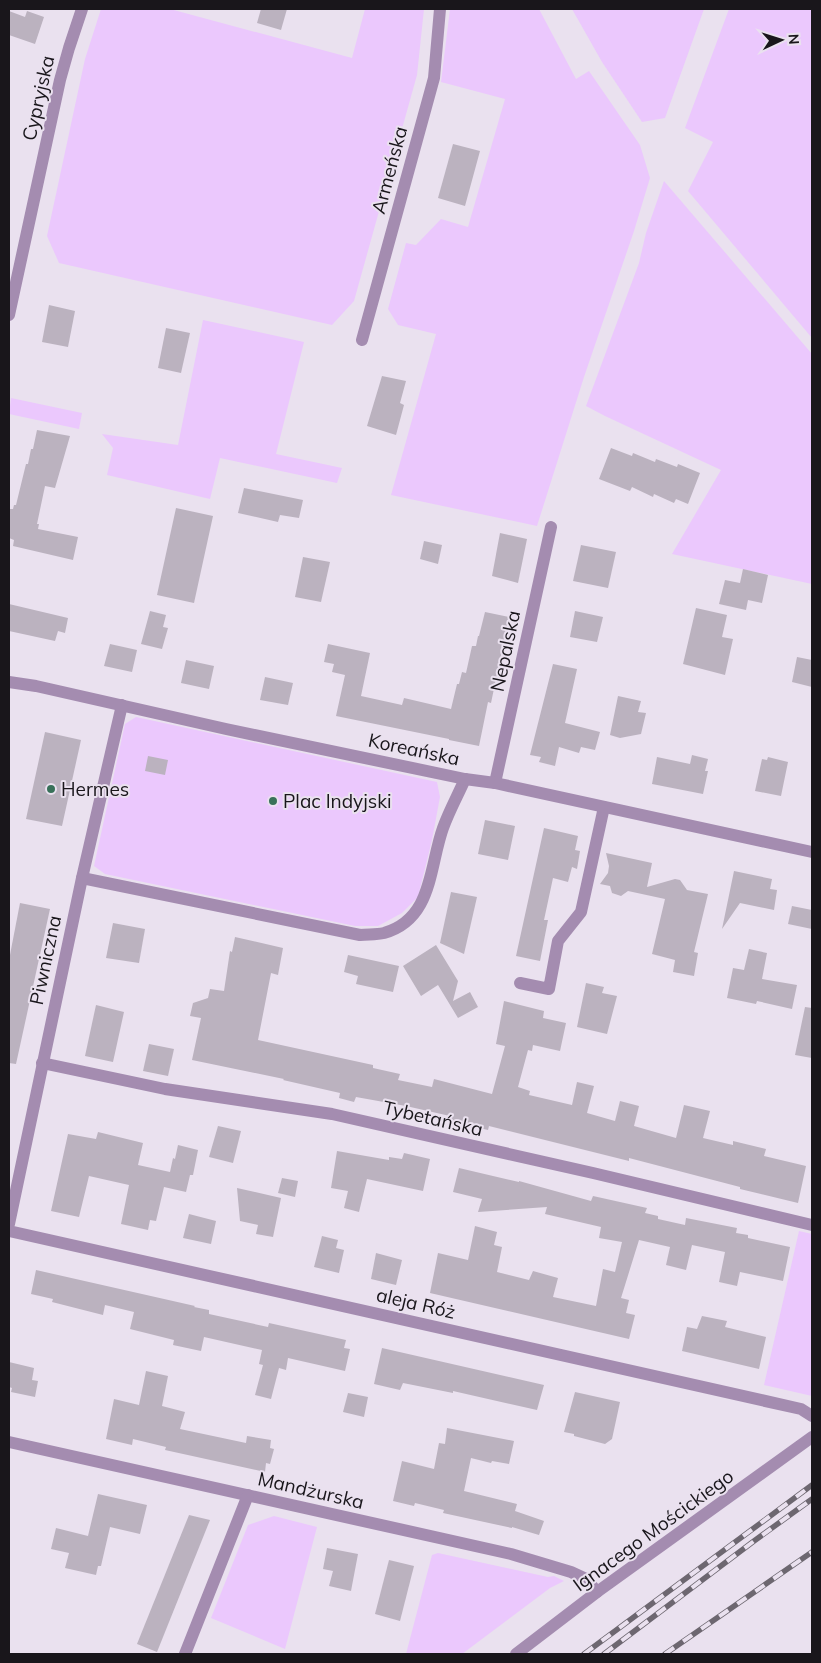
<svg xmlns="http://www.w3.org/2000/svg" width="821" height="1663" font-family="Mulish,sans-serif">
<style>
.green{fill:#ebc8fd}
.building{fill:#bbb2bf}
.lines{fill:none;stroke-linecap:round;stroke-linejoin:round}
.minor{stroke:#a48cb0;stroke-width:12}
.tertiary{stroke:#a48cb0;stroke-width:12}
.rail-casing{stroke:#6d6770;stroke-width:5.5}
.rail{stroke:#eae1ef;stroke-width:4;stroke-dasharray:11;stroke-linecap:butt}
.poi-dot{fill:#387159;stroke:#eae1ef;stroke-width:2}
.labels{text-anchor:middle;stroke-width:4;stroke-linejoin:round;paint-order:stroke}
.street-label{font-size:19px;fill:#19161b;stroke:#eae1ef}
.poi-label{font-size:19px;fill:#19161b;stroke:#eae1ef;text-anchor:start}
</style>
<rect width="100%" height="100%" fill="#eae1ef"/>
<!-- green -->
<g class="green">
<path d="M101,9H170L352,58L365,9H424L417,75L354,301L332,325L59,263L47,236L85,59Z"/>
<path d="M450,9H539L576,79L589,71L640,145L650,178L634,231L584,377L537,526L391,495L436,334L398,325L388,309L406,243L416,245L441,219L468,227L505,99L441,82Z"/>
<path d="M572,9H704L665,118L642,122L602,62Z"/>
<path d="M729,9H812V338L688,191L713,142L685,128Z"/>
<path d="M664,181L812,354V584L672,554L721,470L605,416L586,406L639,263L646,233Z"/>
<path d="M203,320L304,342L276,454L342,468L337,483L220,458L210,499L107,475L113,448L102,434L178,445Z"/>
<path d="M11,398L82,413L79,429L9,414Z"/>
<path d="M136,717L437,782L440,797L432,840L418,897L402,913L378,926H355L105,874L94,866L125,724Z"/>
<path d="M799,1231L812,1234V1396L764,1385Z"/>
<path d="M274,1516L317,1527L285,1649L211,1618L248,1525Z"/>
<path d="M438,1553L548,1577L554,1576L564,1581L550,1588L462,1654H406L432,1555Z"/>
</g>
<!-- building -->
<g class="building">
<path d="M261,9H287L281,30L257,23Z"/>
<path d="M9,11L25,17L27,11L44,17L35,44L9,35Z"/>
<path d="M453,144L480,151L465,206L438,198Z"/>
<path d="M49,305L75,311L68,347L42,342Z"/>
<path d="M166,328L190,333L181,373L158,368Z"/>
<path d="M382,376L406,381L400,403L404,405L396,435L367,426Z"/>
<path d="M37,430L70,436L55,488L45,486L37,524H39L38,529L78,537L73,560L13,546L14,540L9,538V509H13L14,505H16L26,464H28L31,449H33Z"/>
<path d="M611,448L632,456L633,453L655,462L656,459L677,467L678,464L700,473L688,504L676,499L674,503L654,494L653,497L632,487L630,491L599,479Z"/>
<path d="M244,488L303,500L299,518L280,515L278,522L238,513Z"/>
<path d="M176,508L213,516L194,603L157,595Z"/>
<path d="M500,533L527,539L518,583L492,576Z"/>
<path d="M424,541L442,545L438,564L420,559Z"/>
<path d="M581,545L616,552L608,588L573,581Z"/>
<path d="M303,557L330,562L321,602L295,597Z"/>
<path d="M743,569L768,575L762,603L748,600L746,610L719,604L725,580L740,583Z"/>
<path d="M9,604L68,618L65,633L58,631L55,641L9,631Z"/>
<path d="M696,608L727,615L722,637L733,639L725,675L683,664Z"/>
<path d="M150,611L166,615L163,627L168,628L162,649L141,644Z"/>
<path d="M575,611L603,617L597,642L570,637Z"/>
<path d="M485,612L509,617L491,703L488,702L479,746L449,740V739L336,716L345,675L332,672L334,664L324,662L328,644L370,653L361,696L402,705L404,698L451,709L457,684H459L462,672L466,673L472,646H476L478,636H479Z"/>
<path d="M110,644L137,650L132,672L104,666Z"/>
<path d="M797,657L812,660V687L792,682Z"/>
<path d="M186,660L214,666L209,689L181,683Z"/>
<path d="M553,664L577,669L565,723L600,732L595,750L581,747L579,753L559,747L555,766L539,762L541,757L530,755Z"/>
<path d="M265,677L293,683L288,705L260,700Z"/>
<path d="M618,696L641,701L638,712L646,713L641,734L620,738L610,735Z"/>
<path d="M45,732L81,740L62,826L26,819Z"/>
<path d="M692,755L708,759L705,771H708L703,794L652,784L657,757L690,764Z"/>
<path d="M148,756L168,760L165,775L145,771Z"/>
<path d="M768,757L788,762L781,796L755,791L762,759L767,760Z"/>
<path d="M485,820L515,826L508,860L478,854Z"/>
<path d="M544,828L578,836L575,850L580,851L577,869L572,867L568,882L553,878L544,920H548L540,961L516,956Z"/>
<path d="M606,853L652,863L647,887L675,879L680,880L687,890L708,894L694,952L698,953L694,976L673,972L675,960L652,954L665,899L628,891L621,896L612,893L610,886L600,884L608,873L609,866Z"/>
<path d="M734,871L772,879L770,889L777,890L774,910L740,903L722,929Z"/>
<path d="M451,892L477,897L464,954L440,943Z"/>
<path d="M20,903L50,909L16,1064L9,1063V960Z"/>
<path d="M792,906L812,910V929L788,924Z"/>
<path d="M113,923L145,929L139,963L106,958Z"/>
<path d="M235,937L283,948L278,975L271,973L258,1040L373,1065V1068L400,1074L398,1080L432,1087L434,1079L492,1094L505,1046L496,1044L504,1001L544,1011L543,1018L566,1023L560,1051L533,1045L532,1051L528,1050L518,1087L530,1091L529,1095L572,1105L577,1082L594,1086L587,1113L615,1121L620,1101L639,1106L634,1126L676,1138L684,1105L710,1111L703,1138L733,1145V1141L766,1149L764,1156L806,1166L798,1203L740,1189V1187L629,1158V1161L489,1126L488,1130L471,1126L449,1120L450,1116L406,1106L356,1097L354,1102L339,1098L340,1093L283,1080L284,1079L192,1060L201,1018L190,1016L193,1003L208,998L210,989L224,991L230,951L232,952Z"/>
<path d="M436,945L458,981L453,1001L470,992L478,1007L458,1018L438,985L421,996L403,966Z"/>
<path d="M749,949L767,953L762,979L797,985L792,1009L757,1001L756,1004L727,998L733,968L744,970Z"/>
<path d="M348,955L399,966L393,992L356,984L358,976L344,972Z"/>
<path d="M586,983L604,987L602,993L617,996L607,1034L577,1027Z"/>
<path d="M96,1005L124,1012L113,1062L85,1056Z"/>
<path d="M805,1007L812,1008V1058L795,1055Z"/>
<path d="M149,1044L174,1049L168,1076L143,1071Z"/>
<path d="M218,1126L241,1131L233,1163L209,1157Z"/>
<path d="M98,1132L143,1143L138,1165L170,1172L173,1158L175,1159L178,1145L198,1150L193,1175H190L186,1192L164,1187L156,1221L150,1220L148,1230L121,1224L129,1185L89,1176L79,1217L51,1211L68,1134L96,1139Z"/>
<path d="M337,1151L389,1160V1157L402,1159L404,1153L430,1159L423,1191L367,1179L359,1212L344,1208L348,1191L331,1188Z"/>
<path d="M459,1168L519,1182V1181L591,1201L593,1196L647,1208L645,1213L658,1216V1219L685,1225L686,1218L737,1228L736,1233L748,1235V1238L790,1247L783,1281L740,1272L737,1286L719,1282L725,1252L692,1245L686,1270L666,1265L670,1247L639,1240L621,1298L629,1300L626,1313L635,1315L629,1339L430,1293L438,1253L468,1260L475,1226L497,1232L494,1245L502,1247L497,1272L529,1280L533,1271L558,1278L553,1297L596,1306L603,1269L615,1272L622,1242L599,1238L601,1227L545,1214L547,1207L478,1212L482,1199L453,1192Z"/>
<path d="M282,1178L298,1181L295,1197L278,1193Z"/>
<path d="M237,1188L281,1198L273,1237L256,1234L258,1225L240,1221Z"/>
<path d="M189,1214L216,1221L211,1244L183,1238Z"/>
<path d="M322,1236L338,1240L336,1248L344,1250L339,1273L314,1267Z"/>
<path d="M376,1253L402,1260L396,1285L371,1279Z"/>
<path d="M36,1270L195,1306L194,1307L209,1310V1314L268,1327L269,1323L346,1340L344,1348L350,1349L345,1371L288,1358L286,1370L279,1368L271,1399L255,1395L263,1365L259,1364L262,1350L204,1337L201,1351L173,1345L174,1340L130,1329L134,1312L105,1305L103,1315L52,1302L53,1299L31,1294Z"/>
<path d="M702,1316L727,1321L725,1327L766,1337L759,1369L682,1351L687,1327L697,1329Z"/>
<path d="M382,1348L544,1385L537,1410L453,1391V1393L403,1383L400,1390L374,1384Z"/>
<path d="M9,1362L34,1368L32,1380L38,1381L35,1397L11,1392L12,1388L9,1387Z"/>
<path d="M146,1371L168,1376L162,1406L185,1412L180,1429L246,1443L247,1436L271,1440L270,1448L274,1449L270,1464L266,1463L265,1472L165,1450L166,1447L133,1439L132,1445L106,1439L114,1399L139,1405Z"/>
<path d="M575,1392L620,1402L612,1439L605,1444L574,1436V1434L564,1432Z"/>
<path d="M348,1393L368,1397L364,1417L343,1412Z"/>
<path d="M447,1428L514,1441L509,1464L492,1461L491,1463L471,1458L464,1491L517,1504L515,1511L544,1521L539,1535L512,1527V1528L443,1513L444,1510L415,1503L414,1506L393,1501L402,1461L434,1469L439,1443L445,1444Z"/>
<path d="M98,1494L147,1505L140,1534L110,1527L101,1566H98L96,1575L65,1568L69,1553L51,1549L56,1528L88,1536Z"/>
<path d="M189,1515L210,1520L157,1652L137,1644Z"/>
<path d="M327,1548L358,1554L351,1591L329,1586L333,1571L323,1569Z"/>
<path d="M389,1560L414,1566L400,1621L375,1614Z"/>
</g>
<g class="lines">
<!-- minor -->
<g class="minor">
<path d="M9,315L60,80L69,48L82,9"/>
<path d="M362,340L434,78L440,9"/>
<path d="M495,783L551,527"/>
<path d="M82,878L360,935C368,934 376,935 384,933C433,919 429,867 443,828C449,811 458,795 465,779"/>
<path d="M520,983L549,989L558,941L581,912L604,807"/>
<path d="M42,1063L165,1089L332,1114L593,1173L812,1225"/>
<path d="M9,1224L82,878L122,705"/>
<path d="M9,1231L801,1409L812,1416"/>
<path d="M9,1442L511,1554L571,1572L586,1579L597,1592"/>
<path d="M185,1654L248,1495"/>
<path d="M516,1654L597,1592L812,1437"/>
</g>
<!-- tertiary -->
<path class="tertiary" d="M9,682L36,686L226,729L465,779L495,783L812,852"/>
<defs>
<g id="rail">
<path d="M584,1654L812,1485"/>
<path d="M604,1654L754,1541L812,1499"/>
<path d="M665,1654L812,1552"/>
</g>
</defs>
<!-- rail casing -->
<use href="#rail" class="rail-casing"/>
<!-- rail -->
<use href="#rail" class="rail"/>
</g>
<!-- markers -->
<g class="poi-dot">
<circle cx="51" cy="789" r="5"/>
<circle cx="273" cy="801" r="5"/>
</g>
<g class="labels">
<!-- street labels -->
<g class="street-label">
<text transform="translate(38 98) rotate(-77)" y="7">Cypryjska</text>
<text transform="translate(389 170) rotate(-75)" y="7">Armeńska</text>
<text transform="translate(505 651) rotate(-78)" y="7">Nepalska</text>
<text transform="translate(414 749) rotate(12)" y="7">Koreańska</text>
<text transform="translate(45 960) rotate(-78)" y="7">Piwniczna</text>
<text transform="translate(433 1118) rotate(13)" y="7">Tybetańska</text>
<text transform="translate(416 1303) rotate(13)" y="7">aleja Róż</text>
<text transform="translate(311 1490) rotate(13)" y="7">Mandżurska</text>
<text transform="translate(653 1530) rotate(-36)" y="7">Ignacego Mościckiego</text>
</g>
<!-- poi labels -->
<g class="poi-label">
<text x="61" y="796">Hermes</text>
<text x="283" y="808">Plac Indyjski</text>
</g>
</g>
<!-- border -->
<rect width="821" height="1663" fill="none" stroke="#19161b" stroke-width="20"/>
<!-- north arrow -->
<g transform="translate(781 40) rotate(86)" stroke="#eae1ef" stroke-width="4" paint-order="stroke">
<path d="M0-4L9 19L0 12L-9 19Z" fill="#19161b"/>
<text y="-8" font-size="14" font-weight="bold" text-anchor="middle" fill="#19161b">N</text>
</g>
</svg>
